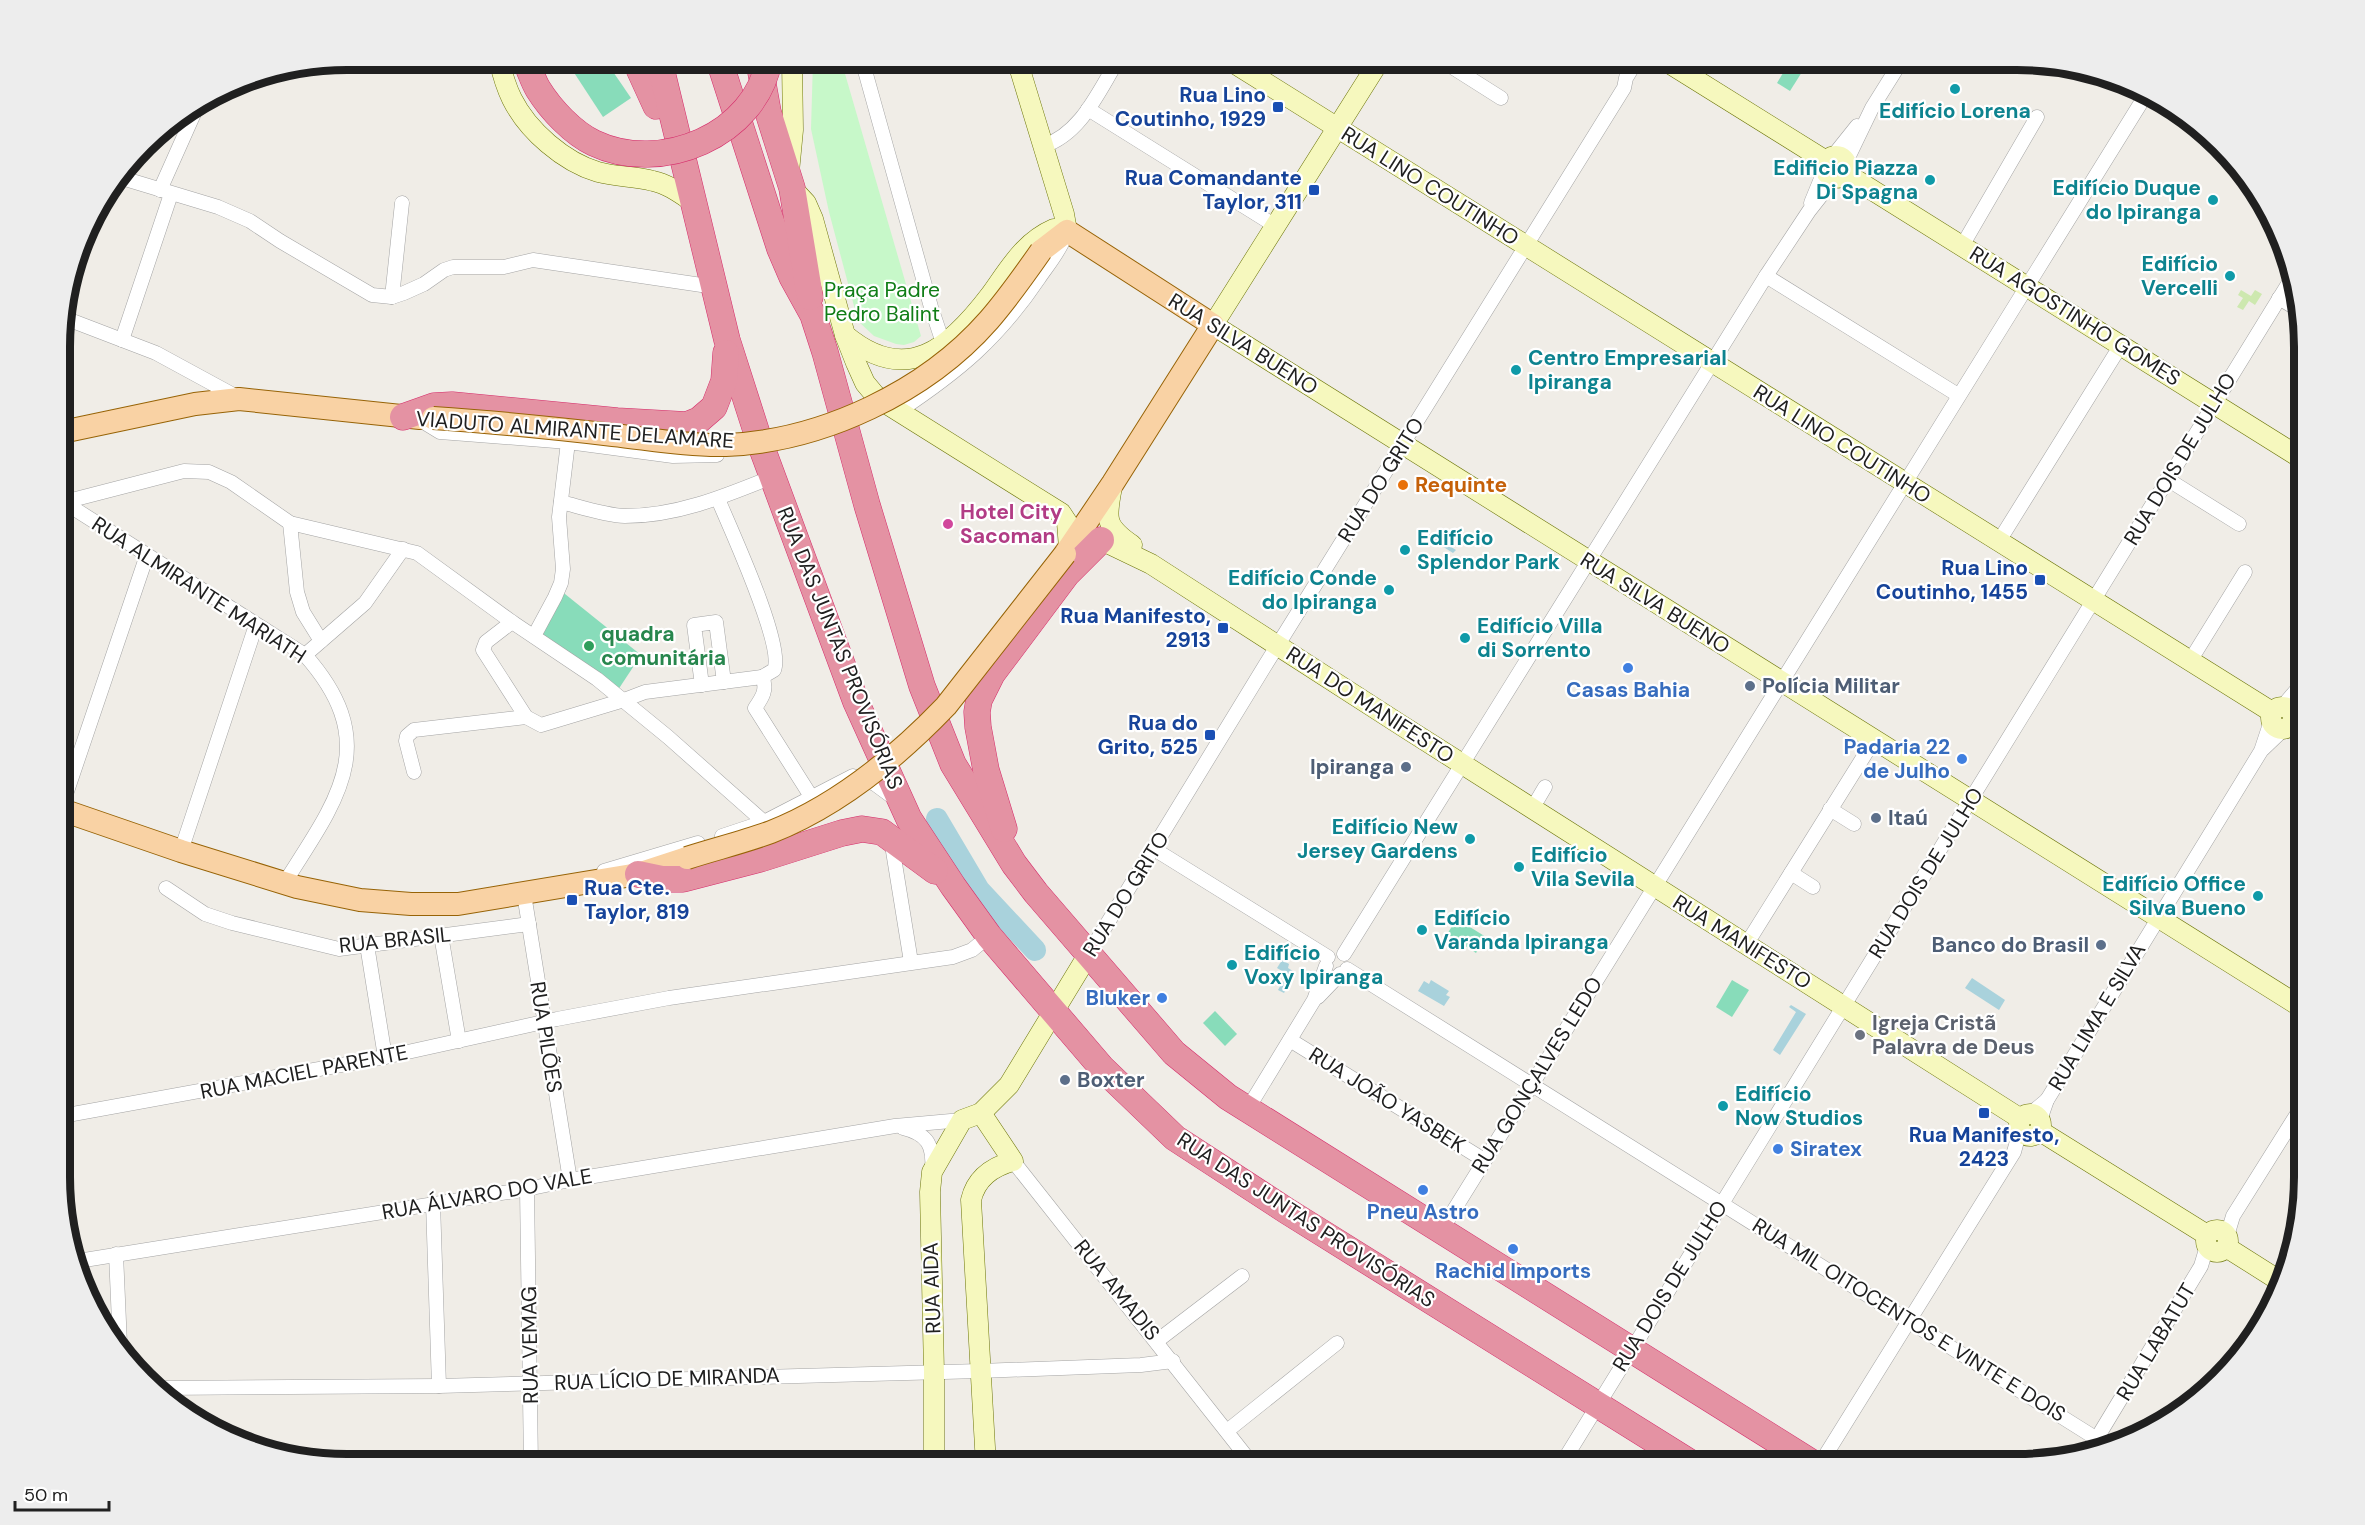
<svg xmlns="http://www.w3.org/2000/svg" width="2365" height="1525" font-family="'DM Sans',sans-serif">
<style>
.grass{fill:#cde8af}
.park{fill:#c7f8c9}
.pitch{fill:#88dcba}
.water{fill:#a9d2dc}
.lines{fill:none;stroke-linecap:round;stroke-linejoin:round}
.river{stroke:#a9d2dc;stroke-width:22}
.street-casing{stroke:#a4a4a4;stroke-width:15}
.secondary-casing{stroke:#6c7509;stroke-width:21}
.primary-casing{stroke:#976306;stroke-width:24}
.highway-casing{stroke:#d52d6b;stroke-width:27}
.street{stroke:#fff;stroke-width:14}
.secondary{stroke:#f6f8be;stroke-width:20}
.primary{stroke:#f9d2a4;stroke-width:22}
.highway{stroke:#e492a3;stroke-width:26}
.primary-bridge-casing{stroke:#976306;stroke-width:24;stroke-linecap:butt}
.highway-bridge-casing{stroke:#d52d6b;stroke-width:27;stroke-linecap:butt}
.primary-bridge{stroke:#f9d2a4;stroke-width:22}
.highway-bridge{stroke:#e492a3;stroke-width:26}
.culture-dot{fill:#0f9aa8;stroke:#fff;stroke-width:2}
.transit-dot{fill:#1a4fb4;stroke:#fff;stroke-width:2}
.food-dot{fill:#e8710a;stroke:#fff;stroke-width:2}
.hotel-dot{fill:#d1479c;stroke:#fff;stroke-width:2}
.leisure-dot{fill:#2e9e5b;stroke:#fff;stroke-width:2}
.shop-dot{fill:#3f7fe0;stroke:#fff;stroke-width:2}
.service-dot{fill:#5c6f8a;stroke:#fff;stroke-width:2}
.worship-dot{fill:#6b7280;stroke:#fff;stroke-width:2}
.labels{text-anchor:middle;stroke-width:4.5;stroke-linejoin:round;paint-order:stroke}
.transit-label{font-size:21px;font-weight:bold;fill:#164399;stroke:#fff;text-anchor:end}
.culture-label{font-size:21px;font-weight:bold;fill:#0d838f;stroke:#fff;text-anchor:start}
.street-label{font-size:21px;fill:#202020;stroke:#fff}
.park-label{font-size:21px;fill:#107d16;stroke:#fff}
.food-label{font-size:21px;font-weight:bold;fill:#c56008;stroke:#fff;text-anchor:start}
.hotel-label{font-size:21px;font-weight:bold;fill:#b23c85;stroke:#fff;text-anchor:start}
.leisure-label{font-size:21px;font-weight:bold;fill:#27864d;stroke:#fff;text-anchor:start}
.service-label{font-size:21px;font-weight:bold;fill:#4e5e75;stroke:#fff;text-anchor:start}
.shop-label{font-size:21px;font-weight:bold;fill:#366cbe;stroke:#fff}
.worship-label{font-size:21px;font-weight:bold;fill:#5b616d;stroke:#fff;text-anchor:start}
.rim{fill:none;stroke:#202020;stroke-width:8}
</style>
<rect width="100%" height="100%" fill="#f0ede7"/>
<!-- grass -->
<path class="grass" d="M2241,290L2251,296L2255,290L2262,294L2255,305L2249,301L2243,310L2237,307L2243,298L2238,295Z"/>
<!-- park -->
<path class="park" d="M813,60H841L921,336L914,342L904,345L896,344L874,336L858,321L829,212L811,129Z"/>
<!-- pitch -->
<g class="pitch">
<path d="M585,60H605L631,98L603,117L571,68Z"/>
<path d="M1791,60H1801L1807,64L1790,91L1777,83Z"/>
<path d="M560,590L641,655L616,693L534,636Z"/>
<path d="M1457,919L1486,937L1476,953L1447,934Z"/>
<path d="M1732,980L1749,990L1732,1017L1716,1007Z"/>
<path d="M1215,1011L1237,1034L1225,1046L1203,1023Z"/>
</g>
<!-- water -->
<g class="water">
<path d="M1420,528L1456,550L1453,553L1418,531Z"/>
<path d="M1282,960L1289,964L1288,968L1296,973L1284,993L1278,990L1287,974L1277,968Z"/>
<path d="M1972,978L2005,1000L1999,1010L1965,988Z"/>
<path d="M1431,980L1449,991L1446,995L1450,997L1444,1006L1418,991L1424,981L1429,984Z"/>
<path d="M1791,1005L1806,1014L1780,1055L1773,1050L1796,1012L1789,1007Z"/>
</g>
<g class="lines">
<!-- river -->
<path class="river" d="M937,819L979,890L1035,950"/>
<defs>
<g id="street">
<path d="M862,60L931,307L943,343"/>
<path d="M1441,60L1501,98"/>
<path d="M1088,109L1274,225"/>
<path d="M1043,146C1081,134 1098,92 1118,60"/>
<path d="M1833,156L1857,126"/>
<path d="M1846,162L1872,108L1902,60"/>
<path d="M122,178L218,207L250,221L280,241L372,295L392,297L404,293L424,284L444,270L453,267H504L533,260L715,287"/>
<path d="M160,190L197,107"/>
<path d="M1811,203L1825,169"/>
<path d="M1962,246L2037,117"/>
<path d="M1766,276L1958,395"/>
<path d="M392,297L402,203"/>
<path d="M2279,298L2299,310"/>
<path d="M62,317L156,353L237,397"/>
<path d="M122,340L171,194"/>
<path d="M899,411C959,371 998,339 1039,278C1048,265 1058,253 1064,239"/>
<path d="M422,421L440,432L568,442L673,456L717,455"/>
<path d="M2167,479L2239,524"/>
<path d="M718,499C730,528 785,646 774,670L762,677"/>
<path d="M62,501L305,655C383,743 338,799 285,882"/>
<path d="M64,502L184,471L209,472L231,482L290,523L417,553L512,622L597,679L668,737L764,822"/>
<path d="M561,502C581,507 604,515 625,516C677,516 725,496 772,477"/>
<path d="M290,523L297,592L303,612L321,641"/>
<path d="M1999,541L2121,345"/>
<path d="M512,622L486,642L483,650L526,717L541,725L624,700L645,692L762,677C768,689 762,698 755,708L812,798"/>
<path d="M534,636L555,597L561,583L563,569L559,517L568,442"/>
<path d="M305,655L365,603L403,549"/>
<path d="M2190,661L2245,572"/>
<path d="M702,685L694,625L716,622L724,682"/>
<path d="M2282,707L2304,681"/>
<path d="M2263,749L2284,729"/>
<path d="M414,772L406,741L407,736L414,730L526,717"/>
<path d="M62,806L147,555"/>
<path d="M1532,809L1545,787"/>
<path d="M1830,809L1854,824"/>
<path d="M722,836L764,822L853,776L875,784L894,798"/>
<path d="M891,839L911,962"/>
<path d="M1154,849L1328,957"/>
<path d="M181,851L256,625"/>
<path d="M604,871L698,843"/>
<path d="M1791,873L1813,887"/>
<path d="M166,888L205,914L232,923L339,949L529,924"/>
<path d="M524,894L570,1180"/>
<path d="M441,935L459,1041"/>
<path d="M367,945L385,1057"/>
<path d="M1746,945L1874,740"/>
<path d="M1344,954L1766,276L1809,211L1835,178"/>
<path d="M1088,955L1266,664L1624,88L1626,78L1637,60"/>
<path d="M1347,969L2105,1444"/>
<path d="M1318,997L1340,974"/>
<path d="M1290,1040L1484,1160"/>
<path d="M1247,1110L1314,1000L1326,966"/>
<path d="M2030,1114L2047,1100"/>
<path d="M62,1116L385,1057L557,1019L669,998L953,957L972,950L989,936"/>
<path d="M2040,1120L2047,1100L2261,751L2271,721"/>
<path d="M903,1128C928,1134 934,1146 932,1170"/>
<path d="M1013,1161L1253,1465"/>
<path d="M527,1189L531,1465"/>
<path d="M433,1203L439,1386"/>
<path d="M1441,1231L2147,93"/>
<path d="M2227,1236L2233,1216L2304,1103"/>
<path d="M116,1254L120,1345"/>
<path d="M78,1261L527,1189L570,1180L895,1126L962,1120"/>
<path d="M1157,1341L1242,1276"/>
<path d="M161,1388L439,1386L980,1371L1141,1365L1173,1361"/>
<path d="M1227,1431L1337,1343"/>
<path d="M2091,1448L2201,1266L2207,1246"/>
<path d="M1820,1464L2014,1152L2020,1130"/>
<path d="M1561,1465L2290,281"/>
</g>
<g id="secondary">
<path d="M499,60C502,73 506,87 512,99C528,131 564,162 598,172C616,177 635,176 653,181C668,184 681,194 693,202"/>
<path d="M1229,60L2272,712"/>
<path d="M1380,60L1213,325L2304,1009"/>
<path d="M1664,60L1826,161"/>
<circle cx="1836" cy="167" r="11"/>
<path d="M789,172L793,130L792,60"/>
<path d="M1845,173L2304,460"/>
<path d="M792,188L806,203L813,219L845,335L856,363L865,383L875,395L887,404L1061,513L1067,522L1069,548L1082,542L1101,540L1151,564L1404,727L2021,1119"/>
<path d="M845,335C907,387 950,348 991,294C1009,269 1024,242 1054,229L1067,231L1064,214L1017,60"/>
<path d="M1112,487C1106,518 1104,526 1132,545"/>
<circle cx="2282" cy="718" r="11"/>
<path d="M981,1113L1013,1161C992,1167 976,1178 971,1200L986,1465"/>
<circle cx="2030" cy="1125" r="11"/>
<path d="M2040,1131L2207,1235"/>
<circle cx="2217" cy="1241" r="11"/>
<path d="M2226,1247L2283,1283"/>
<path d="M934,1465V1372L930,1192L932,1172L962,1120L981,1113L1009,1085L1088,955"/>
</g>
<g id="primary">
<path d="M1041,251L1067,231L1213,325L1113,483L1065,554"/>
<path d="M62,432L195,404L239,399L420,418"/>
<path d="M62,810L181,851L297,887L360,900L411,904H458L638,874L687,858"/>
</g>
<g id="highway">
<path d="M635,60L656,106"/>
<path d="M659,60L727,340L760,443L856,702L909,819L953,886L989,936L1102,1068L1175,1138L1287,1211L1694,1465"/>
<path d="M719,60L780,249L792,277L813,315L825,352L867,505L922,686L953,764L1014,864L1036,893L1174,1053L1228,1097L1814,1464"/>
<path d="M760,67L768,112L792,188L810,297"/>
<path d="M403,417L434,406L452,405L617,421L687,425L699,420L714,407L724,381L726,353"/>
<path d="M1004,829L986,770L978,727L977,712L979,700L992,674L1067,574L1101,540"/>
<path d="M638,874L662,879H683L760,859L842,833L862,829L882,832L935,871"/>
</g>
</defs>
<!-- street casing -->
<use href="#street" class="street-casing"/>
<!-- secondary casing -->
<use href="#secondary" class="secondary-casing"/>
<!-- primary casing -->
<use href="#primary" class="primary-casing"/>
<!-- highway casing -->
<use href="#highway" class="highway-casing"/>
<!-- street -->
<use href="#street" class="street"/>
<!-- secondary -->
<use href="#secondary" class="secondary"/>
<!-- primary -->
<use href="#primary" class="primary"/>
<!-- highway -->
<use href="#highway" class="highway"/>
<defs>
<g id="primary-bridge">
<path d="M433,418C493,422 553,428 613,435C650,439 688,446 726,445C822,441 926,392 989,320C1008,298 1025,274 1041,251"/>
<path d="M687,858C715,849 744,842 771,832C837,806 897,757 946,706L1065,554"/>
</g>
<path id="highway-bridge" d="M525,60C530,70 533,81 538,89C551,110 573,133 594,143C661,175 756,135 769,60"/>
</defs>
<!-- primary-bridge casing -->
<use href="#primary-bridge" class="primary-bridge-casing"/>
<!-- highway-bridge casing -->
<use href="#highway-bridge" class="highway-bridge-casing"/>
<!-- primary-bridge -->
<use href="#primary-bridge" class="primary-bridge"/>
<!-- highway-bridge -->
<use href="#highway-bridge" class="highway-bridge"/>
</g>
<!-- markers -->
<g class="culture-dot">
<circle cx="1955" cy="89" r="6"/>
<circle cx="1930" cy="180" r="6"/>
<circle cx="2213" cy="200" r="6"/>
<circle cx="2230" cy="276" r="6"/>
<circle cx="1516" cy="370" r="6"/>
<circle cx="1405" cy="550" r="6"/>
<circle cx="1389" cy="590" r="6"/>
<circle cx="1465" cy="638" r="6"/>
<circle cx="1470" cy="839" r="6"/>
<circle cx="1519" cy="867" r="6"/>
<circle cx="2258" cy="896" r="6"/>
<circle cx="1422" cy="930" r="6"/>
<circle cx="1232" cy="965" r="6"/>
<circle cx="1723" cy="1106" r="6"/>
</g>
<g class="transit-dot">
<rect x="1272" y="101" width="12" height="12" rx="3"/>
<rect x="1308" y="184" width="12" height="12" rx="3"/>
<rect x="2034" y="574" width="12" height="12" rx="3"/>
<rect x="1217" y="622" width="12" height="12" rx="3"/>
<rect x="1204" y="729" width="12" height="12" rx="3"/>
<rect x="566" y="894" width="12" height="12" rx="3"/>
<rect x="1978" y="1107" width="12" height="12" rx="3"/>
</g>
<circle class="food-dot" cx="1403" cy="485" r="6"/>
<circle class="hotel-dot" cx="948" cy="524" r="6"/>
<circle class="leisure-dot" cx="589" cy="646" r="6"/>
<g class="shop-dot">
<circle cx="1628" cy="668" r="6"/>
<circle cx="1962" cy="759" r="6"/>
<circle cx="1162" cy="998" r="6"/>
<circle cx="1778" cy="1149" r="6"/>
<circle cx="1423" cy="1190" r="6"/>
<circle cx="1513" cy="1249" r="6"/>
</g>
<g class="service-dot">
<circle cx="1750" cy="686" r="6"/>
<circle cx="1406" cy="767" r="6"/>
<circle cx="1876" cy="818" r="6"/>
<circle cx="2101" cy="945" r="6"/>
<circle cx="1065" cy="1080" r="6"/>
</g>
<circle class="worship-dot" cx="1860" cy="1035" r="6"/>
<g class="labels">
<!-- transit labels -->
<g class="transit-label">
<text x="1266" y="102">Rua Lino<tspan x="1266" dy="24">Coutinho, 1929</tspan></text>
<text x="1302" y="185">Rua Comandante<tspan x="1302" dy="24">Taylor, 311</tspan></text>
<text x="2028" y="575">Rua Lino<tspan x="2028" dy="24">Coutinho, 1455</tspan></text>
<text x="1211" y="623">Rua Manifesto,<tspan x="1211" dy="24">2913</tspan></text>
<text x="1198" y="730">Rua do<tspan x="1198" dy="24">Grito, 525</tspan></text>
<text x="584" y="895" text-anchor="start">Rua Cte.<tspan x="584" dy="24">Taylor, 819</tspan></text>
<text x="1984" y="1142" text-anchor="middle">Rua Manifesto,<tspan x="1984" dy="24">2423</tspan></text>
</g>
<!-- culture labels -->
<g class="culture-label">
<text x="1955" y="118" text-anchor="middle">Edifício Lorena</text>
<text x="1918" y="175" text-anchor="end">Edificio Piazza<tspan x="1918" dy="24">Di Spagna</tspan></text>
<text x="2201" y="195" text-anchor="end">Edifício Duque<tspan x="2201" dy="24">do Ipiranga</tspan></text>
<text x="2218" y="271" text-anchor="end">Edifício<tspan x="2218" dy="24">Vercelli</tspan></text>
<text x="1528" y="365">Centro Empresarial<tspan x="1528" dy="24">Ipiranga</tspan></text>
<text x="1417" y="545">Edifício<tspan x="1417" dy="24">Splendor Park</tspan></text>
<text x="1377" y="585" text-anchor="end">Edifício Conde<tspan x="1377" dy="24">do Ipiranga</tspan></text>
<text x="1477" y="633">Edifício Villa<tspan x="1477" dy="24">di Sorrento</tspan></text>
<text x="1458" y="834" text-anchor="end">Edifício New<tspan x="1458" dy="24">Jersey Gardens</tspan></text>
<text x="1531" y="862">Edifício<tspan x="1531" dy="24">Vila Sevila</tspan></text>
<text x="2246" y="891" text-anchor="end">Edifício Office<tspan x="2246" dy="24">Silva Bueno</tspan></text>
<text x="1434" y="925">Edifício<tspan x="1434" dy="24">Varanda Ipiranga</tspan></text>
<text x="1244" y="960">Edifício<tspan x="1244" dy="24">Voxy Ipiranga</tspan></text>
<text x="1735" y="1101">Edifício<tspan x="1735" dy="24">Now Studios</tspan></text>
</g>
<!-- street labels -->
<g class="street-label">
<text transform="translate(1430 186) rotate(32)" y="7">RUA LINO COUTINHO</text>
<text transform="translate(2075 316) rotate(32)" y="7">RUA AGOSTINHO GOMES</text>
<text transform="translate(1243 344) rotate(32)" y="7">RUA SILVA BUENO</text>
<text transform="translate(575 430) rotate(4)" y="7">VIADUTO ALMIRANTE DELAMARE</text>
<text transform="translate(1842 444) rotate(32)" y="7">RUA LINO COUTINHO</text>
<text transform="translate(2180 459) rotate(-59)" y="7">RUA DOIS DE JULHO</text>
<text transform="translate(1381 480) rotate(-58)" y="7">RUA DO GRITO</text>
<text transform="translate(199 590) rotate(33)" y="7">RUA ALMIRANTE MARIATH</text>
<text transform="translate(1655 603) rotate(32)" y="7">RUA SILVA BUENO</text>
<text transform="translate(840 648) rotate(68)" y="7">RUA DAS JUNTAS PROVISÓRIAS</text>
<text transform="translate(1370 705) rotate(33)" y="7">RUA DO MANIFESTO</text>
<text transform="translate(1926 873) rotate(-58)" y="7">RUA DOIS DE JULHO</text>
<text transform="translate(1126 894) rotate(-58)" y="7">RUA DO GRITO</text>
<text transform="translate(395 940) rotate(-6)" y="7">RUA BRASIL</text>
<text transform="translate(1742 942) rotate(32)" y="7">RUA MANIFESTO</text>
<text transform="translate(2097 1017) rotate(-59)" y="7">RUA LIMA E SILVA</text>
<text transform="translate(546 1037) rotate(81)" y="7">RUA PILÕES</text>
<text transform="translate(304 1072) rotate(-11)" y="7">RUA MACIEL PARENTE</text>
<text transform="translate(1537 1075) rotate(-58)" y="7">RUA GONÇALVES LEDO</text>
<text transform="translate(1387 1100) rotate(32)" y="7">RUA JOÃO YASBEK</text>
<text transform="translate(487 1194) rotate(-10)" y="7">RUA ÁLVARO DO VALE</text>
<text transform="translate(1306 1220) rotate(33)" y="7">RUA DAS JUNTAS PROVISÓRIAS</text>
<text transform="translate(1670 1286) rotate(-58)" y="7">RUA DOIS DE JULHO</text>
<text transform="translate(932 1288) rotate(-92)" y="7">RUA AIDA</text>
<text transform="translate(1117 1290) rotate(51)" y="7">RUA AMADIS</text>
<text transform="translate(1909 1320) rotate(32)" y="7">RUA MIL OITOCENTOS E VINTE E DOIS</text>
<text transform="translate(2156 1342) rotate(-59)" y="7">RUA LABATUT</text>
<text transform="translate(530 1345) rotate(-91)" y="7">RUA VEMAG</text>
<text transform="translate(667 1379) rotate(-2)" y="7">RUA LÍCIO DE MIRANDA</text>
</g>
<!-- park labels -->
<g class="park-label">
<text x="882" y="297">Praça Padre<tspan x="882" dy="24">Pedro Balint</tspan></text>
</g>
<!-- food labels -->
<g class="food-label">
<text x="1415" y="492">Requinte</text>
</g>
<!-- hotel labels -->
<g class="hotel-label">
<text x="960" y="519">Hotel City<tspan x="960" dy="24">Sacoman</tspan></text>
</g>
<!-- leisure labels -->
<g class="leisure-label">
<text x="601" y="641">quadra<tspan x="601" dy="24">comunitária</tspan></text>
</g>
<!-- service labels -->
<g class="service-label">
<text x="1762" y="693">Polícia Militar</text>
<text x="1394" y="774" text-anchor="end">Ipiranga</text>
<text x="1888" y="825">Itaú</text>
<text x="2089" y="952" text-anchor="end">Banco do Brasil</text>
<text x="1077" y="1087">Boxter</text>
</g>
<!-- shop labels -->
<g class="shop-label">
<text x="1628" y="697">Casas Bahia</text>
<text x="1950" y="754" text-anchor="end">Padaria 22<tspan x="1950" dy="24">de Julho</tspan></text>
<text x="1150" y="1005" text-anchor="end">Bluker</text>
<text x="1790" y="1156" text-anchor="start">Siratex</text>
<text x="1423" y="1219">Pneu Astro</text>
<text x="1513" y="1278">Rachid Imports</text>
</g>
<!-- worship labels -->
<g class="worship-label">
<text x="1872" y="1030">Igreja Cristã<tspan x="1872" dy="24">Palavra de Deus</tspan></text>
</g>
</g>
<!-- crop -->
<path d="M0 0H2365V1525H0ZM347 70H2017A277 277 0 0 1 2294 347V1177A277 277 0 0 1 2017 1454H347A277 277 0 0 1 70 1177V347A277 277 0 0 1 347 70Z" fill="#ededed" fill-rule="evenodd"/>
<path class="rim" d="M347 70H2017A277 277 0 0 1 2294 347V1177A277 277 0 0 1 2017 1454H347A277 277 0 0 1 70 1177V347A277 277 0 0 1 347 70Z"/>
<!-- scale -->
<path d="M15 1501v9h94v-9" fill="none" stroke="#202020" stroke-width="3"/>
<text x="24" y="1501" font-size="18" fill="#202020" stroke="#ffffff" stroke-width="4.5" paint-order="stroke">50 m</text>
</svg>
